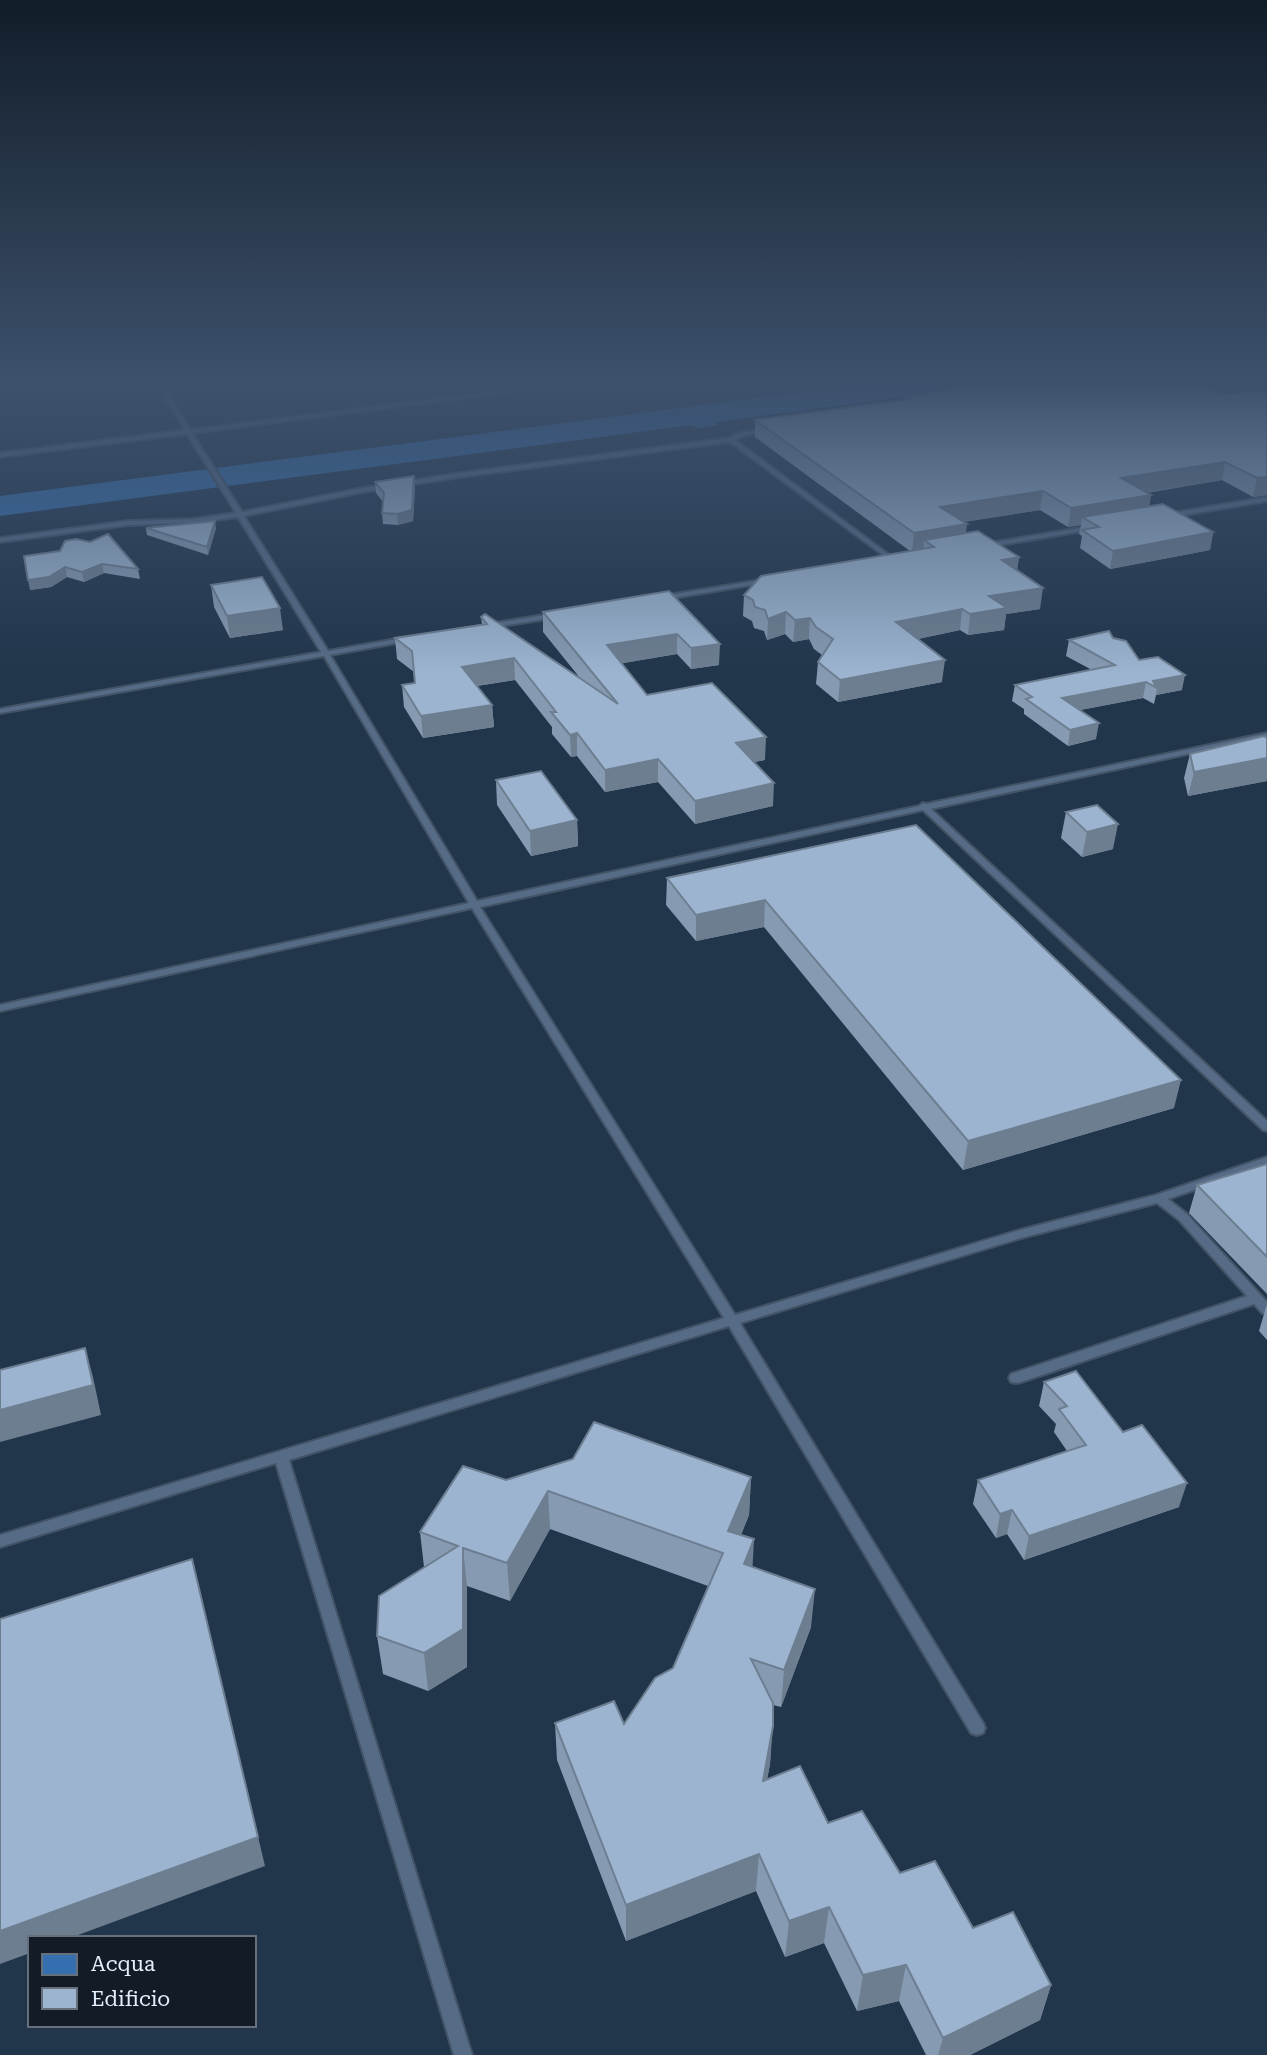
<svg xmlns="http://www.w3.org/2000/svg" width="1267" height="2055" font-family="'Roboto Serif',serif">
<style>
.water{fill:#356faf}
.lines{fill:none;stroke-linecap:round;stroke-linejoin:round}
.service-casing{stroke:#425366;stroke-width:4}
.service{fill:#566b85;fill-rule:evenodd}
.wall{fill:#869bb2}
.shaded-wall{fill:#6d7e91}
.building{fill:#9cb4cf;stroke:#6d7e91;stroke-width:2}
</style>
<rect width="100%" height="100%" fill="#21354b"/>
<!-- water -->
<path class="water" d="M849,386H984L715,422L718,425L697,428L692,425L0,516V496Z"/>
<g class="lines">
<defs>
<g id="service">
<path d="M158,386H163L190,430L540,386H558L192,433L242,512L363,488L460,473L729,438L739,433L769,428L771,429V431L743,436L735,440L896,560L891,561L730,442L460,477L363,492L244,516L328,651L408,637L412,639L408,641L330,655L477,901L919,806L923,803L926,804L1267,733V737L931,809L1267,1121V1131L1263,1130L923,810L480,907L735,1315L1020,1230L1156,1195L1267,1157V1165L1168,1199L1187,1214L1267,1302V1315L1262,1313L1254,1304L1021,1382L1016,1383L1011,1382L1009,1378L1011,1374L1247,1296L1179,1220L1157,1203L1021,1238L740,1323L983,1723L985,1728L983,1733L977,1735L971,1733L729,1326L289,1460L472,2055H454L276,1463L0,1547V1535L724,1318L472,908L0,1011V1005L469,903L324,656L0,713V709L321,652L238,517L192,523L128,525L0,542V538L128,521L192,519L236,513L187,434L0,457V453L185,430Z"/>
<path d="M1267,497V501L1166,518L1163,516L1166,514Z"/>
<path d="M1092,526L1094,527V529L983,548L980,546L983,544Z"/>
<path d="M767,579L769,580V582L662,600L658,598L662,596Z"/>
<path d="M556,613H559V617L489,628L485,626L489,624Z"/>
</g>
</defs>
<!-- service casing -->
<use href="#service" class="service-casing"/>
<!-- service -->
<use href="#service" class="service"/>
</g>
<!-- wall -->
<g class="wall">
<path d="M1204,386L1267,495L1253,497L1222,480L1147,493L1151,495L1149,506L1213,532L1210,550L1110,569L1080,548L1082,536L1079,534L1081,525L1068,527L1040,510L963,522L966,533L1019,557L1017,570L1040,609L1006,614L1004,630L968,635L960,630L918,639L942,682L838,702L816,684L818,662L822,655L814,649L809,639L793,642L785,634L767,640L764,631L754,628L752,621L743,616L744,595L910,551L755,437V420L907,399V397Z"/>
<path d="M375,482L415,487L413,521L398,525L383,524L382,513L383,502L376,493Z"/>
<path d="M146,528H216L208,555L147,535Z"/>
<path d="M60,551L138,569L140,579L104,573L84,582L67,577L51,587L30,590Z"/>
<path d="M211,585L283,630L230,638L214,607Z"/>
<path d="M669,591L719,665L691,669L677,654L622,663L647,695L765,760L754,762L773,806L695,824L658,782L605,792L577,756L571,757L552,734V727L515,680L477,686L492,705L494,727L423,738L404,707L402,685L415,683L414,672L397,659L395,638L482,624L481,617L580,678L543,632V612Z"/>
<path d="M1113,638L1139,660L1182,690L1156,695L1154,704L1143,698L1080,710L1096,739L1068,746L1024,714V709L1012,701L1015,685L1092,670L1066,656L1069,640Z"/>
<path d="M1267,738V781L1188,796L1184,778L1190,754Z"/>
<path d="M496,780L577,820L578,846L531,856L497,805Z"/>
<path d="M1066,812L1113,849L1082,857L1061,838Z"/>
<path d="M916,825L1174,1108L963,1170L764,927L696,941L666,905L667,878Z"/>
<path d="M1267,1164V1294L1189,1213L1197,1185Z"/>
<path d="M1267,1304V1340L1259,1331Z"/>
<path d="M1044,1382L1179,1507L1024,1560L1007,1534L996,1538L973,1504L978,1480L1067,1451L1054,1432L1056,1424L1039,1406Z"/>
<path d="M751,1477L749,1515L741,1535L752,1567L811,1627L781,1707L773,1705L770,1764L767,1779L900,1873L1051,1985L1040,2020L970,2055H926L899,2001L857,2011L824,1943L785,1957L756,1891L626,1941L557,1760L555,1723L624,1724L673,1668L708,1586L550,1529L510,1601L467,1586V1667L428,1691L383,1674L377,1636L424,1567L420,1532L506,1480Z"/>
</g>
<!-- shaded-wall -->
<g class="shaded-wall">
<path d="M1225,462L1222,480L1118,497L1121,478Z"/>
<path d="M414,476L415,487L413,521L398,525L397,514Z"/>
<path d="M1267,477V495L1253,497L1257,478Z"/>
<path d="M1043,491L1040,510L938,526L940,507Z"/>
<path d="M1151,495L1147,514L1082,517L1081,525L1068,527L1071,508Z"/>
<path d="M215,521L216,528L208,555L207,547Z"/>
<path d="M967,524L965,544L934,547L924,540L923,551L912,552L914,533Z"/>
<path d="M1213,532L1210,550L1110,569L1113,551Z"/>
<path d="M1019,557L1016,578L1002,560Z"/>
<path d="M102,564L104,573L84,582L82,572Z"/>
<path d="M65,567L67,577L51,587L30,590L28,580Z"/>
<path d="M1043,588L1040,609L1006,614L1004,630L968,635L970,614L989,596Z"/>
<path d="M280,608L283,630L230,638L227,616Z"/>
<path d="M962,609L960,630L894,644L896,622Z"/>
<path d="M786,612L785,634L767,640L768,619Z"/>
<path d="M810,618L809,639L793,642L795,620Z"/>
<path d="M677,634V654L607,666V645Z"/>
<path d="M720,644L719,665L691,669V648Z"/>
<path d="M514,658L515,680L463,688L462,667Z"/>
<path d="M945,660L942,682L838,702L840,680Z"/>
<path d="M1185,675L1182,690L1156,695L1157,688L1153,681Z"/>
<path d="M1146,682L1143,698L1060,714L1062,698Z"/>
<path d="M492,705L494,727L423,738L421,716Z"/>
<path d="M1099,723L1096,739L1068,746L1070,730Z"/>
<path d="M577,733V756L571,757L570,735Z"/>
<path d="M766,737L765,760L735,766L736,743Z"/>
<path d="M1267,758V781L1188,796L1194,772Z"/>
<path d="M658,759V782L605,792V770Z"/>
<path d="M774,783L773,806L695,824V801Z"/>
<path d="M577,820L578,846L531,856L530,831Z"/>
<path d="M1118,824L1113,849L1082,857L1087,832Z"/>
<path d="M765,900L764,927L696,941V915Z"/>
<path d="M1181,1080L1174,1108L963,1170L968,1141Z"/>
<path d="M85,1348L93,1377L101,1415L0,1442V1410Z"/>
<path d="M751,1477L749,1515L726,1569L728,1531Z"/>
<path d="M1187,1483L1179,1507L1024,1560L1029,1536Z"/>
<path d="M548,1491L550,1529L510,1601L507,1563Z"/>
<path d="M1012,1510L1007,1534L996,1538L1000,1514Z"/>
<path d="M754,1539L752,1577L744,1564Z"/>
<path d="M463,1548L467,1586V1667L428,1691L424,1653Z"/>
<path d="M192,1559L265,1866L70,1938H30V1953L0,1964V1931Z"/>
<path d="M815,1589L811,1627L781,1707L784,1670Z"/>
<path d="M773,1726L770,1764L760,1818L763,1781Z"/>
<path d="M759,1854L756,1891L626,1941V1905Z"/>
<path d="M829,1907L824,1943L785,1957L789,1921Z"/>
<path d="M906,1965L899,2001L857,2011L863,1975Z"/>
<path d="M1051,1985L1040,2020L970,2055H938L943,2038Z"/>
</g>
<!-- building -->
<g class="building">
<path d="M979,386H1204L1224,395L1260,390L1267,394V477L1257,478L1225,462L1121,478L1151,495L1071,508L1043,491L940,507L967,524L914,533L755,420L911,399L907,397Z"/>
<path d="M414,476L412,510L397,514L382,513L384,493L375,482Z"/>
<path d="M1163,504L1213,532L1113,551L1082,530L1099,527L1082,517Z"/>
<path d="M215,521L207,547L146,528Z"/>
<path d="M978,531L1019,557L1002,560L1043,588L989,596L1007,608L970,614L962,609L896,622L945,660L840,680L818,662L833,639L816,627L810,618L795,620L786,612L768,619L765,610L755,607L753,600L744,595L761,576L934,547L924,540Z"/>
<path d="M108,534L138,569L102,564L82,572L65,567L49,577L28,580L24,556L60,551L65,541L76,539L90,542Z"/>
<path d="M262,577L280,608L227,616L211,585Z"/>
<path d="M669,591L720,644L691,648L677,634L607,645L647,695L712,683L766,737L736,743L774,783L695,801L658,759L605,770L577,733L570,735L551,712H556L514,658L462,667L492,705L421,716L402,685L415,683L412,651L395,638L487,624L481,617L485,614L618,704L543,612Z"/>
<path d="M1109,631L1113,638L1126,641L1139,660L1158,657L1185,675L1153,681L1157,688L1146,682L1062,698L1099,723L1070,730L1026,699L1032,697L1015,685L1115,665L1069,640Z"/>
<path d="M1264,736L1267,738V758L1194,772L1190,754Z"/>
<path d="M541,771L577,820L530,831L496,780Z"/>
<path d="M1097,805L1118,824L1087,832L1066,812Z"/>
<path d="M916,825L1181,1080L968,1141L765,900L696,915L667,878Z"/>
<path d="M1267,1164V1257L1197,1185Z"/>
<path d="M85,1348L93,1385L0,1410V1370Z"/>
<path d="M1076,1371L1123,1432L1142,1425L1187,1483L1029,1536L1012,1510L1000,1514L978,1480L1086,1445L1059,1409L1067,1406L1044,1382Z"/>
<path d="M594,1422L751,1477L728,1531L754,1539L744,1564L815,1589L784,1670L751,1659L773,1703V1726L763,1781L800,1766L828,1823L862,1811L900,1873L935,1861L973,1928L1013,1912L1051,1985L943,2038L906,1965L863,1975L829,1907L789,1921L759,1854L626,1905L555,1723L614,1701L624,1724L655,1678L673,1668L723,1553L548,1491L507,1563L463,1548V1629L424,1653L377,1636L379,1596L458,1546L420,1532L463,1466L506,1480L573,1459Z"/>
<path d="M192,1559L258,1837L0,1931V1619Z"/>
</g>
<!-- sky -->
<linearGradient id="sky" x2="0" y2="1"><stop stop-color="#121d29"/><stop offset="0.57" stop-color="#3d516c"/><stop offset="1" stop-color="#3d516c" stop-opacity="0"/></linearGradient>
<rect width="1267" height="674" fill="url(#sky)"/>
<!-- legend -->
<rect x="28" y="1936" width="228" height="91" fill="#131c26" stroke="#66707c" stroke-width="2"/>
<rect x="42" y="1954" width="35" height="21" fill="#356faf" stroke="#66707c" stroke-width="2"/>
<text x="91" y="1971" font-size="21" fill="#e3effe">Acqua</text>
<rect x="42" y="1988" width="35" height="21" fill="#9cb4cf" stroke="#66707c" stroke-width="2"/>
<text x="91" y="2006" font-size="21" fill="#e3effe">Edificio</text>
</svg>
